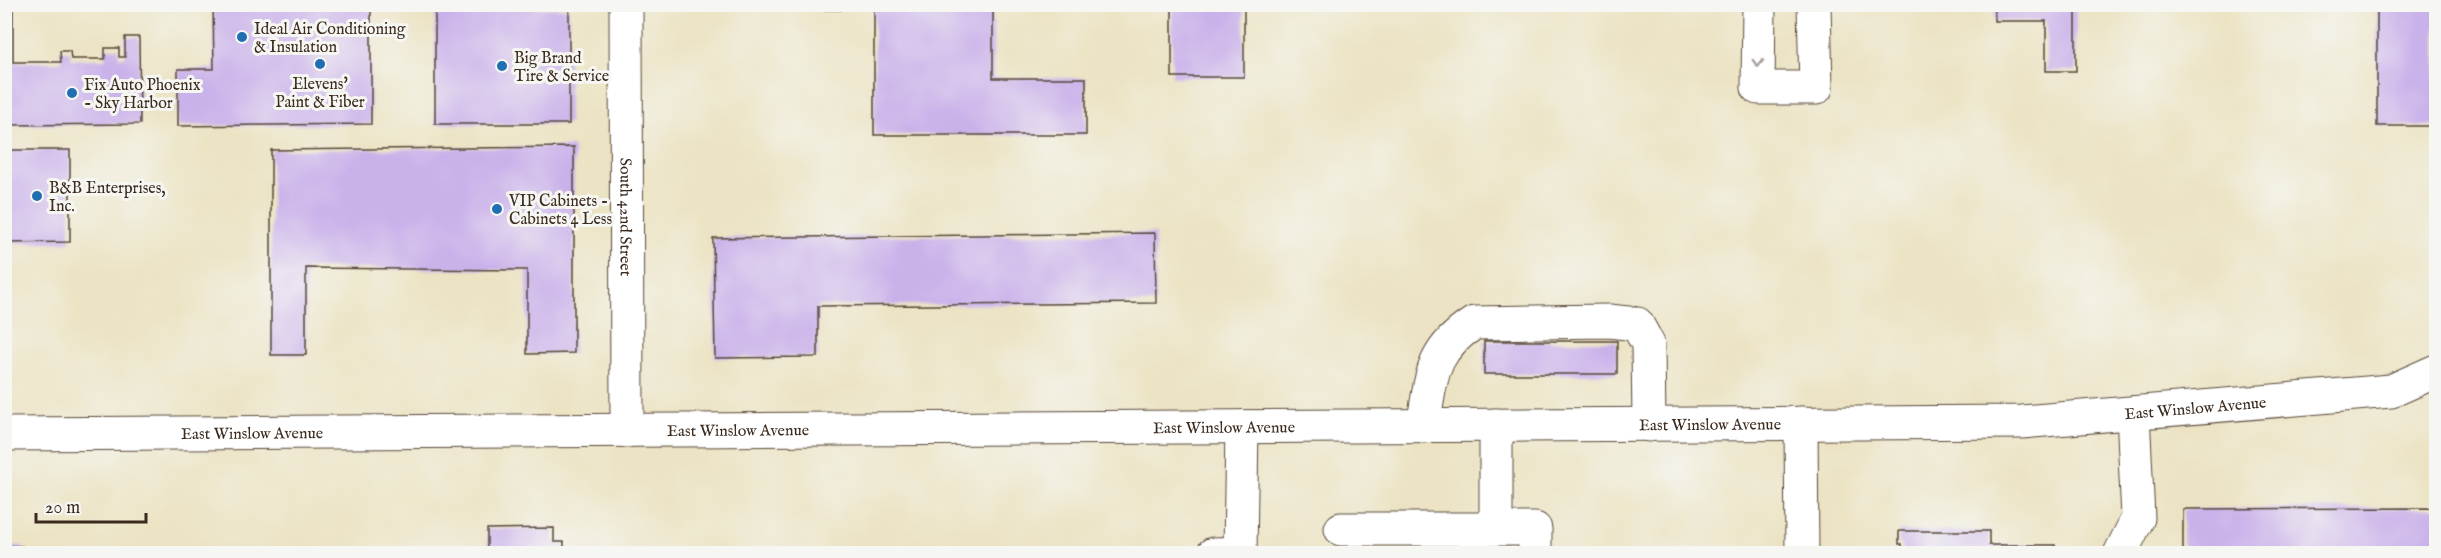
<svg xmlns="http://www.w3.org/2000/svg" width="2441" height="558" font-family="'IM FELL English',serif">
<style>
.building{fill:#c9b1ea}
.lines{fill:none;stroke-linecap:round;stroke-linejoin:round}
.minor-casing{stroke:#554637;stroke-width:35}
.minor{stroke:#fff;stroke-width:33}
.oneway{stroke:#a79f9a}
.poi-dot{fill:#1f6fb2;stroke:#f6f6f2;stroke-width:2}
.labels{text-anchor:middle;stroke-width:6;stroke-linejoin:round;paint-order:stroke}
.poi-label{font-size:16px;fill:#3b2a1e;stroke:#f6f6f2;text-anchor:start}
.street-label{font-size:16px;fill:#3b2a1e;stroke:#f6f6f2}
</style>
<rect width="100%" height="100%" fill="#f6f6f2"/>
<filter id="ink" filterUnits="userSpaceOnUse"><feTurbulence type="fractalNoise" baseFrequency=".0167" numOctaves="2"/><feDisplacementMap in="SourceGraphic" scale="12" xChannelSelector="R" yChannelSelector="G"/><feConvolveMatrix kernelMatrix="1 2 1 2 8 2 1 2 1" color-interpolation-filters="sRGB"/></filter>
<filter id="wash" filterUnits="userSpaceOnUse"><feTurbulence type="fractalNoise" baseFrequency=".008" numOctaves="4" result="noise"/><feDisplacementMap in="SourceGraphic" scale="24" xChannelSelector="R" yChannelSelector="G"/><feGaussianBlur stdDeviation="1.35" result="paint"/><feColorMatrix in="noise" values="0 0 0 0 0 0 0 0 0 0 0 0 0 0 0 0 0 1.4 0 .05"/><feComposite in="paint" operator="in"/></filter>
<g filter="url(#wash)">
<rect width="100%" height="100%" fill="#ebe3c3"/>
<g id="blocks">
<!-- building -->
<g class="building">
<path d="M4,4H13V62H61L60,51H70L71,59H105V48H119V57H125V37H139L140,124L4,125Z"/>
<path d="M213,4H371V124L178,126V69H214Z"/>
<path d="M772,4H841V10L772,9Z"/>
<path d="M874,4H993V78H1086V135H874Z"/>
<rect x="1172" y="4" width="72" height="73"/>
<path d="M1994,4H2076V71H2046V21H1994Z"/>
<rect x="2377" y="4" width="59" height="122"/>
<rect x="435" y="8" width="134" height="116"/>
<path d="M574,147V353L527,354V270L306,268V355H271V150Z"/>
<path d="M4,150H70V242L4,243Z"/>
<path d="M1155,233L1156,303L818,306V357L715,358L713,238Z"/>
<rect x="1484" y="341" width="133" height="33"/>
<path d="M2436,508V554H2183V509Z"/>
<path d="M554,528V542H564V554H487V529Z"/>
<path d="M1899,531H1989V545H2055V554H1902V544H1899Z"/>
<rect x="4" y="546" width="19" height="8"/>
</g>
</g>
</g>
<g filter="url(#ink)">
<use href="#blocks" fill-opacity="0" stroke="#554637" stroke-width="1.5"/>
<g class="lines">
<defs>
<g id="minor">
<path id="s1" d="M626,4L627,431"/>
<path d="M1759,4L1758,88H1816L1814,4"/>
<path d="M1801,423L1802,554"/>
<path d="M1423,426C1432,378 1429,352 1474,323L1609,321L1637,324L1648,344L1649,425"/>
<path id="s2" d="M4,434L2022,422L2391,391L2436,371"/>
<path d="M1341,529H1496V425"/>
<path d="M1496,529H1535V554"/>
<path d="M1213,554L1240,553L1242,427"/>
<path d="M2120,554L2138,518L2133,413"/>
</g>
</defs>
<!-- minor casing -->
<use href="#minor" class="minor-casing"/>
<!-- minor -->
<use href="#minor" class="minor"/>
</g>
<!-- one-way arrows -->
<defs><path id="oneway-chevron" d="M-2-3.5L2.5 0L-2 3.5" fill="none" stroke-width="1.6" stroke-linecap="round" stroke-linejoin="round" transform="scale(1.5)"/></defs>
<use class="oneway" href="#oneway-chevron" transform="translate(1758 63) rotate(90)"/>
</g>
<!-- markers -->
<g class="poi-dot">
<circle cx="242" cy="37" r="6"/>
<circle cx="320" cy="64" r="6"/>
<circle cx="502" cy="66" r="6"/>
<circle cx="72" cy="93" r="6"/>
<circle cx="37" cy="196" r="6"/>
<circle cx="497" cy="209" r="6"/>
</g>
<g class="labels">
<!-- poi labels -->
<g class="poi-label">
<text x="254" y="34">Ideal Air Conditioning<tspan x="254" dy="18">&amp; Insulation</tspan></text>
<text x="514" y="63">Big Brand<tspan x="514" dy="18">Tire &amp; Service</tspan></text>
<text x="320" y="89" text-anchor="middle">Elevens'<tspan x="320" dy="18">Paint &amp; Fiber</tspan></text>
<text x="84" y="90">Fix Auto Phoenix<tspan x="84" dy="18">- Sky Harbor</tspan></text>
<text x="49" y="193">B&amp;B Enterprises,<tspan x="49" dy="18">Inc.</tspan></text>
<text x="509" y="206">VIP Cabinets -<tspan x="509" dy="18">Cabinets 4 Less</tspan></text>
</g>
<!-- street labels -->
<g class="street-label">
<text dy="6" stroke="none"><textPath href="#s1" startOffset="213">South 42nd Street</textPath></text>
<text dy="6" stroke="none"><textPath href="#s2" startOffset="2192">East Winslow Avenue</textPath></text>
<text dy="6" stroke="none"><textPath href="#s2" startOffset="1706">East Winslow Avenue</textPath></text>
<text dy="6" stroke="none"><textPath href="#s2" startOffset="1220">East Winslow Avenue</textPath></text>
<text dy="6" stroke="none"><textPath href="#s2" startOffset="734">East Winslow Avenue</textPath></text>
<text dy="6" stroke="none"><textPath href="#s2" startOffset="248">East Winslow Avenue</textPath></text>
</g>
</g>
<!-- margin -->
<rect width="2441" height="558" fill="none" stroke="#f6f6f2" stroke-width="24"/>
<!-- scale -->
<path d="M36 513v9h110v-9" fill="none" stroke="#3b2a1e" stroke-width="3"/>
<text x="45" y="513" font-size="18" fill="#3b2a1e" stroke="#f6f6f2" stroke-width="4.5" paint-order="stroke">20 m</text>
</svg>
